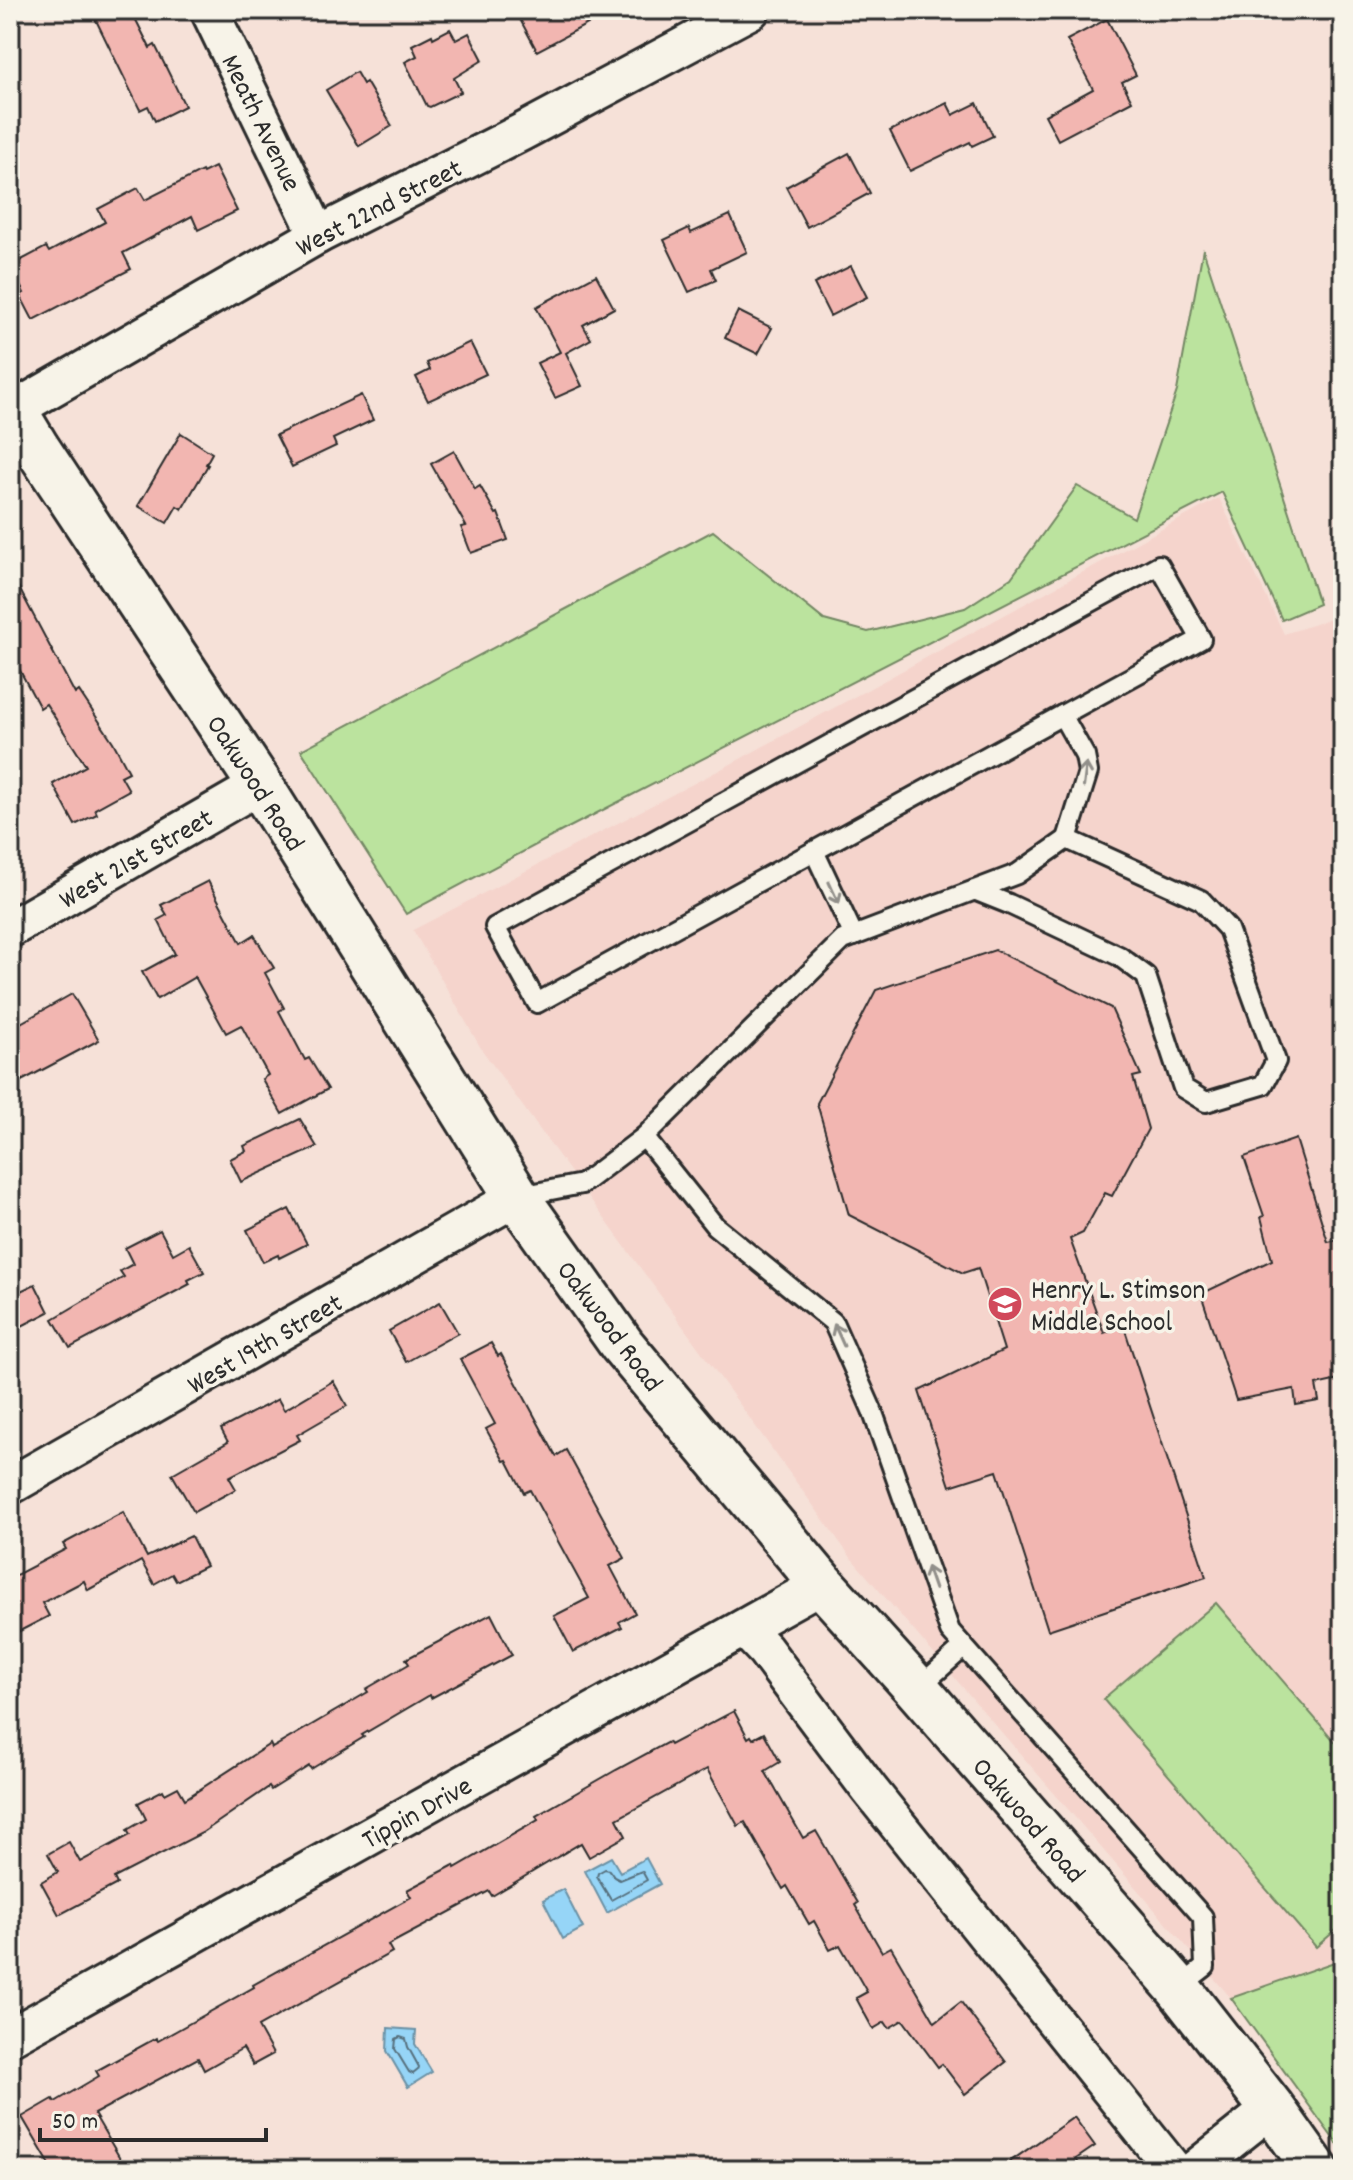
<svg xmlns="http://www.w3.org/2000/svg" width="1353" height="2180" font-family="Dekko,sans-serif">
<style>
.built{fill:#f5d4cc}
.green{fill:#bbe39e;stroke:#738764;stroke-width:2}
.water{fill:#96d5f7;stroke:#6b91a5;stroke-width:2}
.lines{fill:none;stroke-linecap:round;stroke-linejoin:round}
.shore{stroke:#566f7d;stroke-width:2}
.building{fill:#f2b6b1;stroke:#2b2b2b;stroke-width:2}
.lane-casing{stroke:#2b2b2b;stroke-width:24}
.street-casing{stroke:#2b2b2b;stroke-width:42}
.secondary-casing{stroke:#2b2b2b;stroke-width:50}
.lane{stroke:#f7f3e8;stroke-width:18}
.street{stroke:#f7f3e8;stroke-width:36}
.secondary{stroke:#f7f3e8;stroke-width:44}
.oneway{stroke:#918f8a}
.labels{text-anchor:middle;stroke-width:7;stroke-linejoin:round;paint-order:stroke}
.street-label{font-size:28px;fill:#2b2b2b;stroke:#f7f3e8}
.poi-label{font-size:28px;fill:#2b2b2b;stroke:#f7f3e8;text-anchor:start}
</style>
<rect width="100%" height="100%" fill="#f6e1d8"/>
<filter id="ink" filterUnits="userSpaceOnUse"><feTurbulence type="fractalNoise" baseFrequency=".0125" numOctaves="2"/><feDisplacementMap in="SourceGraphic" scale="16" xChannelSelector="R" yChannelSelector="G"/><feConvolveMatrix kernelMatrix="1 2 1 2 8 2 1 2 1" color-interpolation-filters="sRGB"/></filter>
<g filter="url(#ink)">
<!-- built -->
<path class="built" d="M1219,498L1284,634L1343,615V1959L1231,1998L852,1559L482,1050L413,930L731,764Z"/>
<!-- green -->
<g class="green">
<path d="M1203,249L1319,604L1282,620L1222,492L562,831L406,914L301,750L713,531L824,620L868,632L965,608L1011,578L1077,486L1134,518L1177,391Z"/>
<path d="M1216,1603L1343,1751V1924L1316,1947L1103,1699Z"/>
<path d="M1343,1959V2152L1231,1998Z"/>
</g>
<!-- water -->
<g class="water">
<path d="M611,1857L620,1872L646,1858L660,1884L607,1913L585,1871Z"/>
<path d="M563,1889L583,1928L563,1939L543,1900Z"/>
<path d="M388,2028L416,2030L415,2044L432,2072L408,2087L387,2051Z"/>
</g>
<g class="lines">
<!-- shore -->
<g class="shore">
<path d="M605,1869L609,1870L614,1877L620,1880L642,1871L647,1880L611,1900L597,1877L598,1873Z"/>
<path d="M400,2037L406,2039L408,2047L419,2067L418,2070L413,2074L409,2072L395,2049L396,2039Z"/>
</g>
</g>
<!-- building -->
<g class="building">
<path d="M91,10H131L150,48L155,45L185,106L155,121L148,106L140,110Z"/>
<path d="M515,10H614L537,51Z"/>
<path d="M1107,19L1136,75L1122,82L1132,101L1058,140L1045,115L1093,89L1067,40Z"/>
<path d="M450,29L456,40L469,33L483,60L454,78L461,92L430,107L427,106L405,62L417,56L412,45L432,35L433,38Z"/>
<path d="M356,72L363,84L366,82L392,126L359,146L326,90Z"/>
<path d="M947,103L953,115L977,103L993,136L972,146L970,142L910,171L890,131Z"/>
<path d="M849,153L870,193L807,227L786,187Z"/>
<path d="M215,167L237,211L198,230L192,216L123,253L131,269L33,320L20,295L24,293L10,266L46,247L49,252L105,222L98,209L138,188L145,200L202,171L203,173Z"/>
<path d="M730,215L747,252L711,269L716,280L689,292L664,240L689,228L691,233Z"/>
<path d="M851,266L867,297L830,316L814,284Z"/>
<path d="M596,275L614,308L583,325L591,339L566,353L582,386L555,398L537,363L560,352L536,307Z"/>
<path d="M738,311L772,328L758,354L725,338Z"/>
<path d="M470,342L486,374L428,401L416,377L430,370L427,363Z"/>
<path d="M361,395L373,420L333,439L336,446L292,467L276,435Z"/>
<path d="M181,433L212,453L206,464L208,465L182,509L177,506L167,523L138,506Z"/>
<path d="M454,451L475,489L480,486L496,514L498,513L508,540L471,553L461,527L466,526L431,464Z"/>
<path d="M10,571L75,694L79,691L113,742L129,772L121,776L129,790L95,809L97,814L75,825L53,784L86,766L46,704L40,708L10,652Z"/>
<path d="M208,881L241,943L254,935L274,968L265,973L284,1008L279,1011L305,1060L309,1058L328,1089L282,1114L262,1079L268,1075L241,1025L226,1033L195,977L157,999L142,972L175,954L158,920L167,915L161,905Z"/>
<path d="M995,950L1111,1008L1141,1075L1133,1077L1148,1129L1112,1196L1105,1193L1083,1233L1070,1239L1104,1333L1120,1327L1122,1331L1125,1330L1206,1577L1048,1630L997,1471L950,1486L919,1391L1004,1350L978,1268L963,1273L849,1215L817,1103L876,990Z"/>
<path d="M72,994L99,1040L10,1087V1029Z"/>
<path d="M300,1119L317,1147L241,1182L230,1159L246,1151L244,1146Z"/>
<path d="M1296,1139L1328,1242L1343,1239V1379L1316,1385L1319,1401L1296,1405L1294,1389L1236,1400L1201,1294L1272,1260L1261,1217L1264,1216L1244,1157Z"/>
<path d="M289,1209L307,1244L279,1258L278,1255L263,1262L247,1230Z"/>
<path d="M160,1230L173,1254L189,1245L204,1272L188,1280L190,1284L70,1348L53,1319L124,1277L120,1271L133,1264L125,1248Z"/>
<path d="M35,1284L49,1312L10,1332V1296Z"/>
<path d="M440,1302L458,1333L406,1362L389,1331Z"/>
<path d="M491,1343L498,1356L501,1354L556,1456L566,1450L625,1558L610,1566L635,1613L619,1622L622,1627L573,1652L554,1616L589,1598L530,1490L524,1493L507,1460L504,1461L486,1429L495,1424L460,1359Z"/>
<path d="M333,1381L347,1406L297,1435L300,1440L229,1477L236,1489L194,1512L172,1474L228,1442L221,1429L278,1399L284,1410Z"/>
<path d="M123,1512L147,1557L191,1536L206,1566L176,1581L172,1574L154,1584L141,1561L88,1590L84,1581L42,1603L49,1616L10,1636V1578L66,1549L63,1544Z"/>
<path d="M491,1614L512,1655L431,1698L430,1695L362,1735L364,1737L311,1769L309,1766L271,1790L269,1787L202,1833L114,1878L117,1884L59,1915L41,1882L58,1872L48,1854L69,1842L80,1862L130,1835L127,1830L146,1819L138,1803L163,1790L165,1794L178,1787L185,1799L270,1744L272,1748L368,1692L366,1689L409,1664L406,1659Z"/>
<path d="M734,1711L748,1738L751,1736L753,1739L764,1733L780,1762L765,1771L803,1838L816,1831L858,1903L855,1905L882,1952L891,1947L935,2022L961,2002L1006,2062L965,2094L942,2064L938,2067L903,2020L889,2028L885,2022L873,2029L856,1998L867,1992L840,1945L830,1950L814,1921L809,1924L787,1886L783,1889L745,1822L738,1826L707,1769L617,1819L626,1836L589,1857L581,1843L492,1896L489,1891L388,1945L392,1952L258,2027L273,2054L253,2065L243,2048L204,2070L198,2058L94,2114L127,2170H53L22,2117L53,2099L55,2102L99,2076L96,2071L156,2038L158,2041L254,1987L253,1985L411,1897L407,1890L454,1865L455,1868L538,1820L536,1816L616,1770L668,1742L670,1745Z"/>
<path d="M1074,2117L1095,2146L1076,2159L1083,2170H998Z"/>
</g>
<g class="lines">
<defs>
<g id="lane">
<path d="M1159,565L1201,639L537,1003L495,927Z"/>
<path d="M1062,715L1085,756L1088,772L1067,839"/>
<path d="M814,851L854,936"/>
<path d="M644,1137L715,1226L833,1322L872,1410L950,1631L1203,1917L1205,1967L1178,1988"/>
<path d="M520,1196L582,1184L644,1137L843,940L1017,874L1067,839L1201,900L1228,929L1276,1061L1263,1085L1206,1102L1183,1088L1146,976L1119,956L1009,904L974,890"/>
<path d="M917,1689L964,1647"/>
</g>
<g id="street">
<path d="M209,10L318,235"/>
<path d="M10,412L318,235L522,132L751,10"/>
<path d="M10,929L260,785"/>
<path d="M10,1486L517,1197"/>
<path d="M744,1628L765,1650L869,1789L1174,2170"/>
<path d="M10,2037L822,1584"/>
<path d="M1194,2170L1272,2108"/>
</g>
<path id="secondary" d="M10,403L37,448L260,785L517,1197L622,1345L822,1584L917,1689L1178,1988L1272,2108L1316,2170"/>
</defs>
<!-- lane casing -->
<use href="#lane" class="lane-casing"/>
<!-- street casing -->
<use href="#street" class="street-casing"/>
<!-- secondary casing -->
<use href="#secondary" class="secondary-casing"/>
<!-- lane -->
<use href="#lane" class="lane"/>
<!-- street -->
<use href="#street" class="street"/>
<!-- secondary -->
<use href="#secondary" class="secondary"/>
</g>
<!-- one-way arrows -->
<defs><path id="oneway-shaft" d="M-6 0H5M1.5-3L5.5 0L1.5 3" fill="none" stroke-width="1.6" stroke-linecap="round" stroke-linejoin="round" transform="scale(2)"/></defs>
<g class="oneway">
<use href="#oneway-shaft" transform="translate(1085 775) rotate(-83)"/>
<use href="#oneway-shaft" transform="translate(834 893) rotate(65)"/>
<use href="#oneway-shaft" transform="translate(839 1335) rotate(-114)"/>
<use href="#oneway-shaft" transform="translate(931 1578) rotate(-109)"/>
</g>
</g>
<!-- icons -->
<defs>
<symbol id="school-disc" viewBox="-11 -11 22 22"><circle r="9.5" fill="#d1495b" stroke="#f7f3e8"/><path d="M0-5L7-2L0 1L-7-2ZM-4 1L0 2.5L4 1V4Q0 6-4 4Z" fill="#fff"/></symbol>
</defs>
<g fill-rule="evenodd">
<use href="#school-disc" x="985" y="1284" width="40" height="40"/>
</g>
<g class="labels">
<!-- street labels -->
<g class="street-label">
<text transform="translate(263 122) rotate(64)" y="10">Meath Avenue</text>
<text transform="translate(378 206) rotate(-27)" y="10">West 22nd Street</text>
<text transform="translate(257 782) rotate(57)" y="10">Oakwood Road</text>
<text transform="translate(135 857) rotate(-30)" y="10">West 21st Street</text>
<text transform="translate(611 1325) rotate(53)" y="10">Oakwood Road</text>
<text transform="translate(264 1342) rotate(-30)" y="10">West 19th Street</text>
<text transform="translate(416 1811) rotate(-29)" y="10">Tippin Drive</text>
<text transform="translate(1030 1819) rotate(49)" y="10">Oakwood Road</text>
</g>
<!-- poi labels -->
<g class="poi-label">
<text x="1031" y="1298">Henry L. Stimson<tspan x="1031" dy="32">Middle School</tspan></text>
</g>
</g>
<!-- margin -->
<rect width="1353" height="2180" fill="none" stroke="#f7f3e8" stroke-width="40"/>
<rect x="20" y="20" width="1313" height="2140" fill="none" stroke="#2b2b2b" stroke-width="3" filter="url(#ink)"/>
<!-- scale -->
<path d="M40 2128v12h226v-12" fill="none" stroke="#2b2b2b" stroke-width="4"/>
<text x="52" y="2128" font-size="24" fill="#2b2b2b" stroke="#f7f3e8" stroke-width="6" paint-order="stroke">50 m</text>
</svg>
